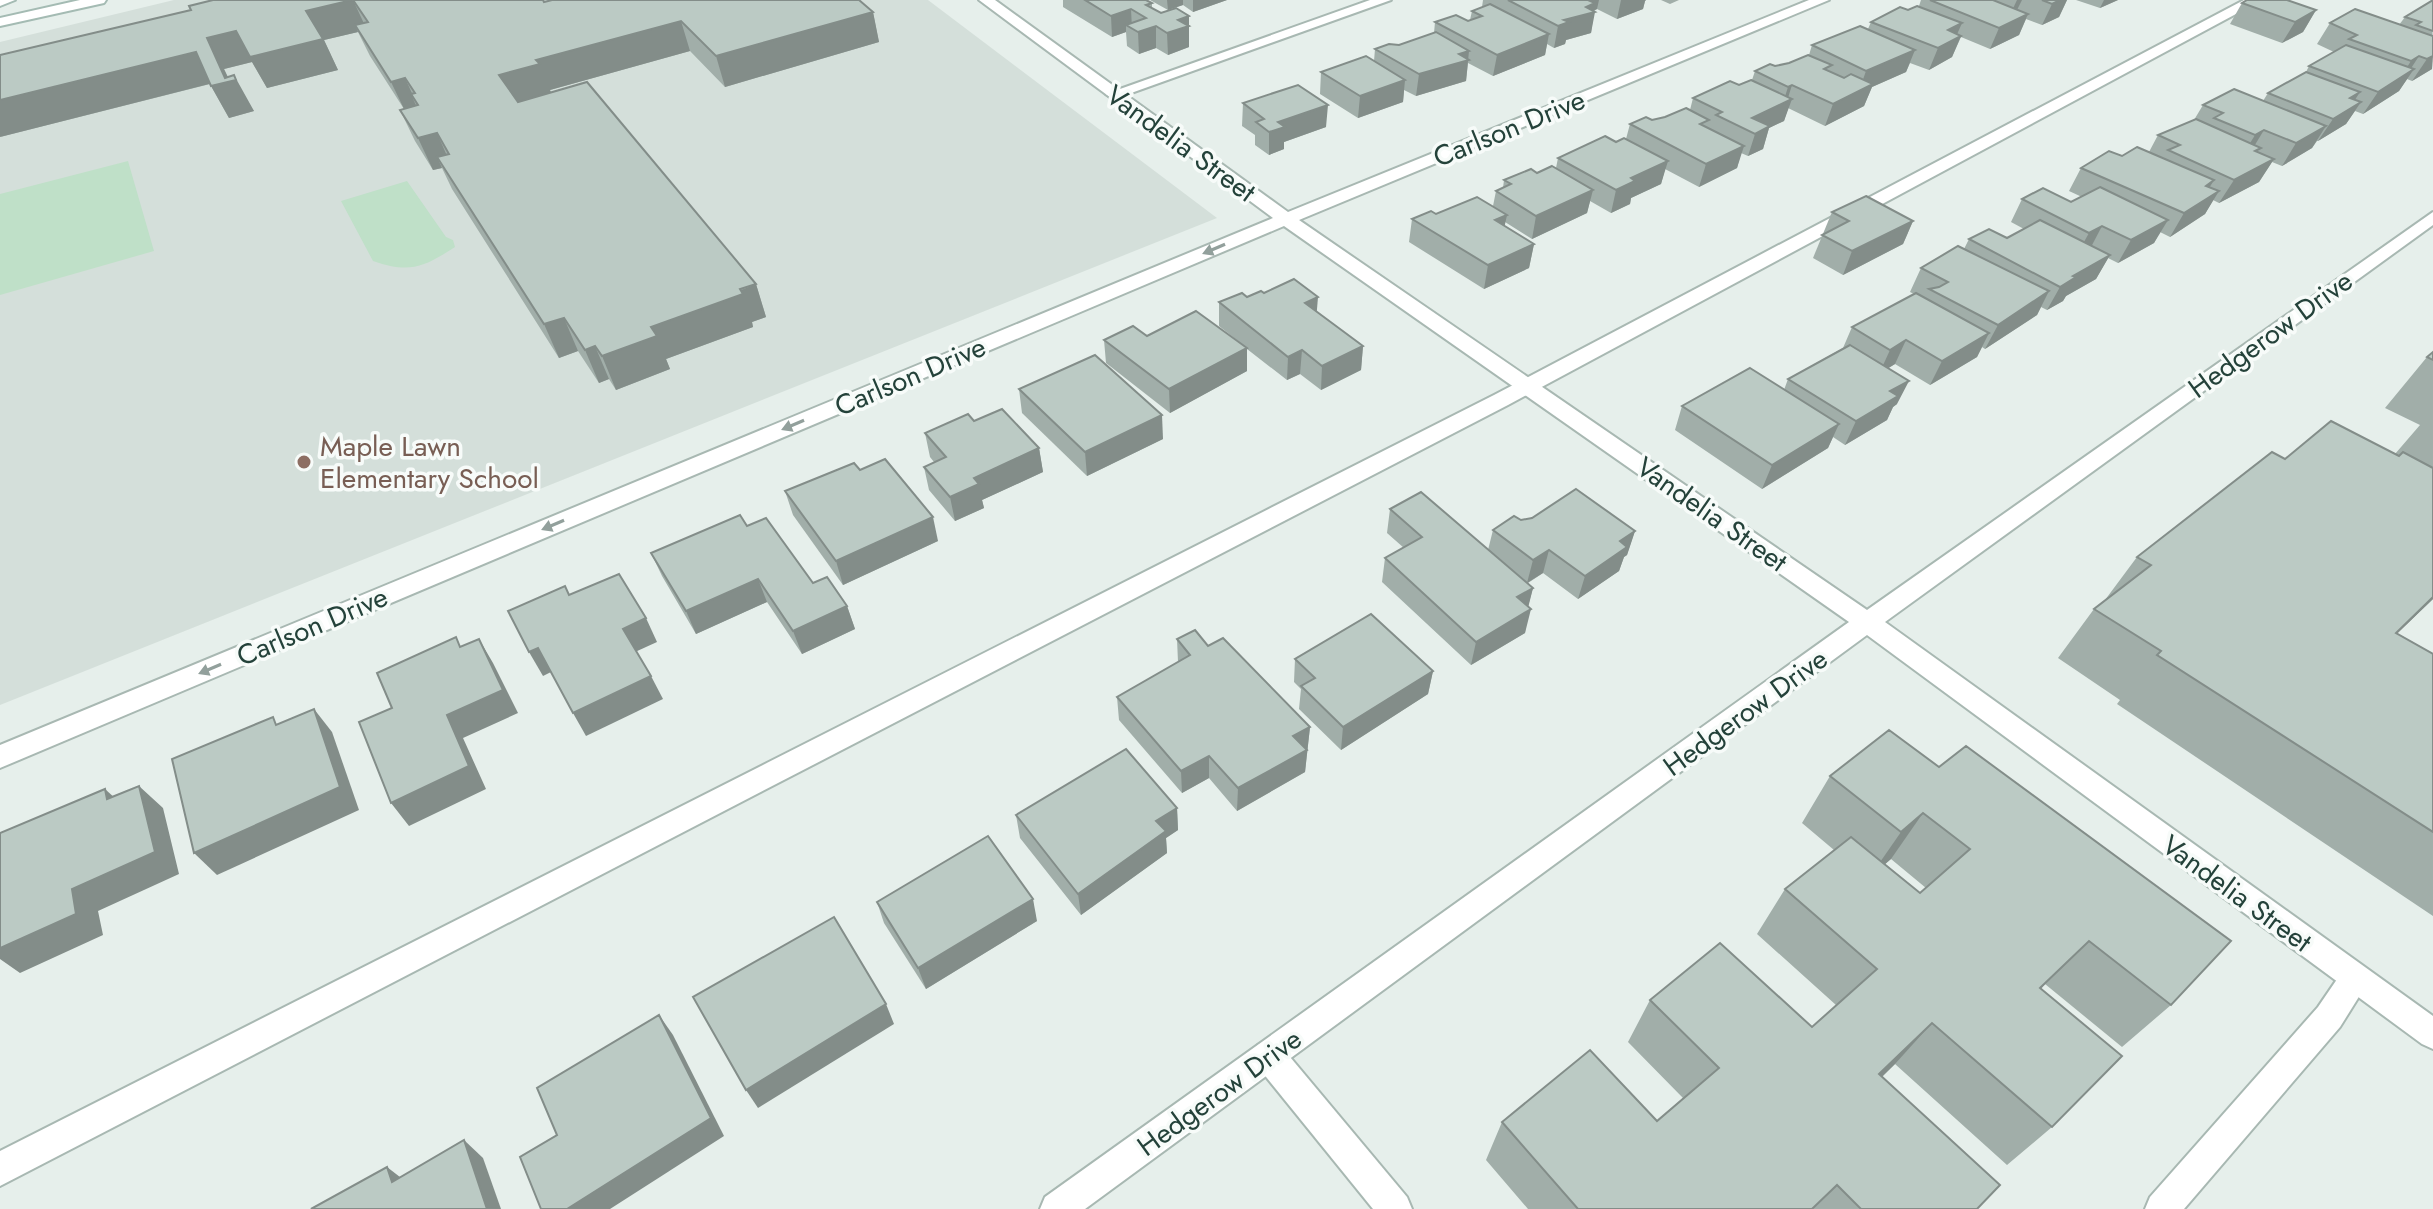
<svg xmlns="http://www.w3.org/2000/svg" width="2433" height="1209" font-family="Jost,sans-serif">
<style>
.built{fill:#d4dfda}
.green{fill:#bfe0c8}
.lines{fill:none;stroke-linecap:round;stroke-linejoin:round}
.service-casing{stroke:#a8b8b2;stroke-width:4}
.minor-casing{stroke:#a8b8b2;stroke-width:4}
.secondary-casing{stroke:#a4bbb3;stroke-width:4}
.service{fill:#fff;fill-rule:evenodd}
.minor{fill:#fff;fill-rule:evenodd}
.secondary{fill:#fff;fill-rule:evenodd}
.wall{fill:#a1aea9;fill-rule:evenodd}
.shaded-wall{fill:#838d89}
.building{fill:#bbcac4;stroke:#838d89;stroke-width:2}
.oneway{fill:#92a09c}
.education-dot{fill:#8d6e63;stroke:#f7fbf9;stroke-width:3}
.labels{text-anchor:middle;stroke-width:7;stroke-linejoin:round;paint-order:stroke}
.street-label{font-size:28px;fill:#24423a;stroke:#f7fbf9}
.education-label{font-size:28px;fill:#785e54;stroke:#f7fbf9;text-anchor:start}
</style>
<rect width="100%" height="100%" fill="#e6efeb"/>
<!-- built -->
<path class="built" d="M174,0H928L1217,218L0,705V42Z"/>
<!-- green -->
<g class="green">
<path d="M128,161L154,251L0,295V194Z"/>
<path d="M407,181L446,237L453,240L455,247C424,267 410,274 373,261L341,201Z"/>
</g>
<g class="lines">
<defs>
<g id="service">
<path d="M1370,0H1391L1120,97L1114,99L1106,94Z"/>
<path d="M2244,0H2262L1508,405L0,1186V1151L1494,395Z"/>
<path d="M2355,965L2366,969L2370,979L2340,1027L2184,1209H2145L2150,1197L2318,1007L2344,969Z"/>
<path d="M1269,1041L1280,1045L1407,1197L1412,1209H1373L1258,1067L1253,1056L1258,1045Z"/>
</g>
<path id="minor" d="M979,0H995L1288,212L1809,0H1829L1299,220L1867,610L2433,212V225L1885,622L2433,1016V1049L2422,1044L1867,635L1085,1209H1040L1045,1197L1849,622L1284,226L0,768V745L1273,218Z"/>
<g id="secondary">
<path d="M0,0H15L0,6Z"/>
<path d="M80,0H106L104,3L0,26V18Z"/>
</g>
</defs>
<!-- service casing -->
<use href="#service" class="service-casing"/>
<!-- minor casing -->
<use href="#minor" class="minor-casing"/>
<!-- secondary casing -->
<use href="#secondary" class="secondary-casing"/>
<!-- service -->
<use href="#service" class="service"/>
<!-- minor -->
<use href="#minor" class="minor"/>
<!-- secondary -->
<use href="#secondary" class="secondary"/>
</g>
<!-- wall -->
<g class="wall">
<path d="M213,0L544,2L873,12L879,42L725,87L690,51L550,90L551,93L756,284L766,317L752,322L753,327L666,359L670,369L616,390L609,379L599,383L578,351L559,358L452,189L442,168L433,170L415,141L400,110L404,109L370,56L358,32L324,40L338,70L267,88L252,62L224,69L228,77L254,111L229,118L210,84L0,137Z"/>
<path d="M1063,0H1146L1152,3V8L1161,13L1189,16V47L1168,55L1156,48L1139,54L1127,46L1126,32L1112,37L1063,7Z"/>
<path d="M1150,0H1227L1193,12L1183,5L1168,10Z"/>
<path d="M1483,0H1646L1645,1L1643,9L1617,19L1597,9L1594,11L1591,33L1566,40L1565,44L1554,48L1547,44L1545,55L1493,76L1468,63L1466,81L1416,96L1404,90L1403,102L1358,118L1320,94L1321,72L1374,61L1375,49L1399,45L1434,33L1435,22L1470,20L1472,11L1482,7Z"/>
<path d="M1661,0H1679L1670,4Z"/>
<path d="M1921,0H2067L2059,17L2042,25L2026,19L2019,35L1990,49L1961,37L1952,57L1929,70L1910,63L1906,72L1872,87L1864,106L1825,126L1788,108L1784,121L1769,128L1763,149L1748,156L1741,153L1737,168L1699,187L1665,169L1661,184L1631,198L1630,204L1611,213L1590,201L1587,213L1532,239L1505,222V226L1534,244L1529,268L1484,289L1409,242L1412,219L1493,206L1496,191L1503,188L1504,180L1556,168L1558,158L1626,139L1630,124L1652,120L1690,110L1693,98L1739,85L1752,80L1755,71L1789,63L1809,55L1812,45L1868,29L1871,22L1919,6Z"/>
<path d="M2076,0H2118L2100,8Z"/>
<path d="M2433,0L2432,69L2412,81L2407,79L2399,91L2363,114L2355,111L2346,124L2318,141H2317L2312,148L2282,166L2272,162L2259,182L2219,203L2213,200L2205,214L2170,237L2160,232L2154,243L2118,263L2108,258L2096,279L2066,296L2063,301L2047,310L2041,307L2037,315L1985,349L1982,347L1977,357L1930,385L1895,364L1888,368L1897,404L1893,407L1887,420L1845,445L1833,437L1828,448L1762,489L1675,430L1682,406L1784,390L1788,379L1843,348L1852,327L1914,294L1910,292L1921,268L1964,249L1969,239L2007,238L2024,229L2011,222L2022,199L2071,202L2082,197L2069,191L2081,168L2122,156L2149,152L2158,135L2194,120L2203,105L2263,101L2268,93L2306,72L2309,66L2334,52L2317,44L2330,23L2399,25L2405,17Z"/>
<path d="M2242,3L2316,10L2303,32L2282,43L2230,24Z"/>
<path d="M1243,103L1326,127L1284,142V149L1269,155L1255,145V135L1242,126Z"/>
<path d="M1832,212L1913,221L1903,244L1843,275L1813,258Z"/>
<path d="M1264,293L1317,312L1363,346L1361,370L1321,390L1300,374L1287,380L1247,349V371L1170,413L1106,363L1104,340L1147,336L1238,341L1219,326V302Z"/>
<path d="M2433,352V599L2397,633L2433,654V916L2117,704L2120,700L2058,658L2094,609L2105,600L2137,557L2285,459L2395,454L2420,425L2385,408L2427,357Z"/>
<path d="M1019,389L1163,439L1087,476L1022,413Z"/>
<path d="M974,421L1039,448L1043,472L982,500L984,508L955,521L929,490L924,467L934,462L930,457L925,433Z"/>
<path d="M785,491L938,541L843,585L793,515Z"/>
<path d="M1390,509L1488,550L1493,530L1521,520L1635,531L1627,555L1624,557L1619,571L1578,599L1543,573L1528,583L1533,588L1528,606L1525,633L1471,665L1382,582L1385,558L1404,548L1387,533Z"/>
<path d="M747,526L813,583L847,606L855,629L802,654L767,602L696,634L662,576L651,553Z"/>
<path d="M1177,639L1208,646L1310,727L1305,772L1237,811L1209,778L1182,793L1119,720L1117,697L1178,662Z"/>
<path d="M1295,659L1433,671L1428,694L1341,750L1299,709L1301,689L1294,682Z"/>
<path d="M1889,730L2171,1005L2122,1047L2045,984L2041,989L2052,1127L2007,1165L1895,1064L1882,1077L1977,1209H1528L1486,1160L1502,1122L1657,1121L1683,1098L1628,1042L1650,1000L1812,1027L1836,1005L1757,934L1785,889L1834,850L1802,823L1830,776ZM1891,859L1926,888L1920,893L1885,864Z"/>
<path d="M1177,808L1178,830L1166,838L1167,853L1081,915L1020,838L1016,815Z"/>
<path d="M877,902L1037,921L926,989L884,923Z"/>
</g>
<!-- shaded-wall -->
<g class="shaded-wall">
<path d="M353,0L367,30L355,25L358,32L324,40L338,70L267,88L252,62L224,69L230,82L234,75L254,111L229,118L211,86L207,38L306,11Z"/>
<path d="M1167,0H1183V5L1168,10Z"/>
<path d="M1193,0H1227L1193,12Z"/>
<path d="M1590,0H1599L1597,9L1593,11L1595,12L1591,33L1566,40L1565,44L1554,48L1558,26L1564,20L1588,6Z"/>
<path d="M1621,0H1646L1645,1L1643,9L1617,19Z"/>
<path d="M2017,0H2022L2015,14L2009,17Z"/>
<path d="M2060,0H2067L2059,17L2042,25L2052,4Z"/>
<path d="M2104,0H2118L2100,8Z"/>
<path d="M1131,9L1132,29L1126,25V32L1112,37L1111,16Z"/>
<path d="M2316,10L2303,32L2282,43L2295,22Z"/>
<path d="M873,12L879,42L725,87L716,56Z"/>
<path d="M2028,14L2019,35L1990,49L1999,28Z"/>
<path d="M1189,16V47L1168,55L1167,33L1178,20Z"/>
<path d="M681,21L690,51L550,90L552,95L511,106L499,75L536,60Z"/>
<path d="M1962,23L1955,39L1961,36L1952,57L1929,70L1938,48L1948,30Z"/>
<path d="M1156,26V48L1139,54L1138,32Z"/>
<path d="M1549,34L1545,55L1493,76L1497,55Z"/>
<path d="M1915,50L1906,72L1872,87L1864,106L1825,126L1833,104L1859,91L1866,71Z"/>
<path d="M1469,51L1466,81L1416,96L1419,74L1459,54Z"/>
<path d="M196,52L213,83L0,137V100Z"/>
<path d="M2419,56L2408,73L2414,69L2399,91L2363,114L2378,92L2400,78L2411,61Z"/>
<path d="M2433,56L2432,69L2412,81L2427,59Z"/>
<path d="M405,78L416,102L411,94L418,110L406,113L391,82Z"/>
<path d="M1405,80L1403,102L1358,118L1360,96Z"/>
<path d="M1792,85L1787,101L1792,99L1784,121L1769,128L1763,149L1748,156L1755,134L1752,118L1783,103L1788,87Z"/>
<path d="M2360,92L2349,109L2361,102L2346,124L2318,141L2333,119L2350,98Z"/>
<path d="M1328,105L1326,127L1284,142V149L1269,155V132L1278,122Z"/>
<path d="M2326,126L2312,148L2282,166L2296,143Z"/>
<path d="M2264,130L2250,153L2241,158L2255,135Z"/>
<path d="M437,133L451,165L437,157L442,168L433,170L418,138Z"/>
<path d="M1744,146L1737,168L1699,187L1706,164Z"/>
<path d="M2274,159L2259,182L2219,203L2234,180Z"/>
<path d="M1668,161L1661,184L1631,198L1630,204L1611,213L1616,190L1631,178Z"/>
<path d="M2214,180L2200,203L2219,191L2205,214L2170,237L2184,213L2206,186Z"/>
<path d="M1593,190L1587,213L1532,239L1536,216Z"/>
<path d="M1507,215L1502,238L1495,220Z"/>
<path d="M2168,220L2154,243L2118,263L2131,240Z"/>
<path d="M1913,221L1903,244L1843,275L1852,251Z"/>
<path d="M2102,226L2090,249L2076,256L2089,233Z"/>
<path d="M1534,244L1529,268L1484,289L1488,265Z"/>
<path d="M2110,255L2096,279L2066,296L2063,301L2047,310L2060,287L2073,276Z"/>
<path d="M756,284L766,317L752,322L753,327L666,359L670,369L616,390L602,356L651,327Z"/>
<path d="M2049,291L2037,315L1985,349L1998,325Z"/>
<path d="M1318,297L1316,321L1305,303Z"/>
<path d="M564,318L578,351L559,358L544,324Z"/>
<path d="M1989,333L1977,357L1930,385L1942,361Z"/>
<path d="M1906,340L1895,364L1879,374L1890,350Z"/>
<path d="M595,346L609,379L599,383L585,350Z"/>
<path d="M1363,346L1361,370L1321,390L1322,366Z"/>
<path d="M1247,348V371L1170,413L1169,389Z"/>
<path d="M1302,350L1300,374L1287,380L1288,357Z"/>
<path d="M1909,381L1897,404L1893,407L1887,420L1845,445L1856,421L1890,391Z"/>
<path d="M1162,415L1163,439L1087,476L1085,452Z"/>
<path d="M1839,424L1828,448L1762,489L1772,465Z"/>
<path d="M1039,448L1043,472L982,500L984,508L955,521L950,497L974,478Z"/>
<path d="M933,517L938,541L843,585L836,561Z"/>
<path d="M1635,531L1627,555L1624,557L1619,571L1578,599L1585,576L1620,541Z"/>
<path d="M1549,550L1543,573L1527,583L1533,560Z"/>
<path d="M758,579L767,602L696,634L686,611Z"/>
<path d="M1533,588L1527,612L1517,597Z"/>
<path d="M2433,597V599L2347,682Z"/>
<path d="M847,606L855,629L802,654L793,631Z"/>
<path d="M1531,609L1525,633L1471,665L1476,642Z"/>
<path d="M646,618L657,642L635,652L623,629Z"/>
<path d="M479,639L493,663L518,713L463,738L486,789L409,826L391,803Z"/>
<path d="M538,648L551,672L543,676L529,652Z"/>
<path d="M1433,671L1428,694L1341,750L1343,727Z"/>
<path d="M651,676L663,699L586,736L573,713Z"/>
<path d="M314,709L332,732L359,810L217,875L194,853Z"/>
<path d="M1310,727L1305,772L1237,811L1238,788L1293,736Z"/>
<path d="M1209,756V778L1182,793L1181,771Z"/>
<path d="M139,786L163,808L179,874L98,911L103,935L20,973L0,959V948L72,889Z"/>
<path d="M105,789L129,811L107,799Z"/>
<path d="M1177,808L1178,830L1166,838L1167,853L1081,915L1078,894L1156,821Z"/>
<path d="M1923,813L1891,859L1869,878L1901,832Z"/>
<path d="M1033,899L1037,921L926,989L918,968Z"/>
<path d="M886,1004L894,1024L758,1108L746,1090Z"/>
<path d="M659,1015L673,1035L724,1136L610,1209H567Z"/>
<path d="M1932,1023L1895,1064L1844,1113L1879,1074Z"/>
<path d="M464,1140L483,1158L501,1209H487Z"/>
<path d="M387,1167L409,1184L392,1182Z"/>
</g>
<!-- building -->
<g class="building">
<path d="M213,0H352L306,11L323,39L250,57L236,31L207,38L225,78L234,75L236,80L211,86L196,52L0,100V55L191,10L189,6Z"/>
<path d="M353,0H543L544,2L552,0H859L873,12L716,56L681,21L536,60L540,64L499,75L518,102L587,82L756,284L740,289L743,294L651,327L657,336L602,356L595,346L585,350L564,318L544,324L437,157L449,154L437,133L418,138L400,110L418,105L411,94L415,93L405,78L391,82L355,25L368,22Z"/>
<path d="M1085,0H1146L1152,3L1146,5L1161,13L1176,8L1189,16L1178,20L1189,26L1167,33L1156,26L1138,32L1126,25L1146,18L1131,9L1111,16Z"/>
<path d="M1508,0H1588L1595,3L1586,7L1595,12L1564,20L1569,22L1558,26Z"/>
<path d="M1930,0H1993L2028,14L1999,28Z"/>
<path d="M2042,0H2060L2052,4Z"/>
<path d="M2247,0H2287L2316,10L2295,22L2242,3Z"/>
<path d="M2433,0V31L2416,25L2421,22L2405,17Z"/>
<path d="M1490,4L1549,34L1497,55L1435,22L1456,15L1468,21L1482,16L1472,11Z"/>
<path d="M1917,6L1962,23L1948,30L1961,36L1938,48L1871,22L1900,7L1908,10Z"/>
<path d="M2355,9L2433,36V56L2427,59L2419,56L2411,61L2349,39L2357,35L2330,23Z"/>
<path d="M1860,26L1915,50L1866,71L1812,45Z"/>
<path d="M1436,32L1469,51L1459,54L1469,60L1419,74L1375,49L1389,44L1399,45Z"/>
<path d="M2346,45L2414,69L2378,92L2309,66Z"/>
<path d="M1808,55L1832,65L1824,69L1844,78L1851,74L1873,84L1833,104L1792,85L1788,87L1755,71L1770,64L1775,66L1789,63Z"/>
<path d="M1366,56L1405,80L1360,96L1321,72Z"/>
<path d="M2306,72L2360,92L2350,98L2361,102L2333,119L2268,93Z"/>
<path d="M1751,80L1792,99L1752,118L1770,126L1755,134L1716,115L1722,112L1693,98L1730,81L1739,85Z"/>
<path d="M1298,85L1328,105L1278,122L1285,127L1269,132L1256,122L1264,119L1243,103Z"/>
<path d="M2234,89L2326,126L2296,143L2264,130L2255,135L2214,118L2223,113L2203,105Z"/>
<path d="M1686,108L1709,120L1700,124L1744,146L1706,164L1630,124L1646,117L1652,120L1665,117Z"/>
<path d="M2196,119L2261,148L2255,151L2274,159L2234,180L2168,150L2180,145L2158,135Z"/>
<path d="M1605,136L1616,142L1624,138L1668,161L1631,178L1635,181L1616,190L1558,158Z"/>
<path d="M2137,147L2214,180L2206,186L2219,191L2184,213L2081,168L2109,151L2122,156Z"/>
<path d="M1552,166L1593,190L1536,216L1496,191L1511,184L1504,180L1531,169L1537,173Z"/>
<path d="M2100,187L2168,220L2131,240L2102,226L2089,233L2022,199L2043,188L2071,202Z"/>
<path d="M1866,196L1913,221L1852,251L1822,235L1849,221L1832,212Z"/>
<path d="M1477,197L1507,215L1495,220L1534,244L1488,265L1412,219L1431,211L1436,214Z"/>
<path d="M2040,220L2110,255L2073,276L2076,277L2060,287L1969,239L1989,229L2007,238Z"/>
<path d="M1958,246L2049,291L1998,325L1929,289L1939,287L1948,282L1921,268Z"/>
<path d="M1294,279L1318,297L1305,303L1363,346L1322,366L1302,350L1288,357L1219,302L1242,293L1247,297L1261,291L1264,293Z"/>
<path d="M1916,293L1989,333L1942,361L1906,340L1890,350L1852,327Z"/>
<path d="M1196,311L1247,348L1169,389L1104,340L1133,326L1147,336Z"/>
<path d="M1850,345L1909,381L1890,391L1898,396L1856,421L1788,379Z"/>
<path d="M2433,352V360L2427,357Z"/>
<path d="M1095,355L1162,415L1085,452L1019,389Z"/>
<path d="M1750,368L1839,424L1772,465L1682,406Z"/>
<path d="M1002,409L1039,448L974,478L979,484L950,497L924,467L946,457L925,433L968,414L974,421Z"/>
<path d="M2331,421L2399,456L2403,452L2433,468V597L2396,633L2433,654V832L2157,655L2161,651L2094,609L2151,565L2137,557L2272,452L2285,459Z"/>
<path d="M885,459L933,517L836,561L785,491L854,463L860,470Z"/>
<path d="M1576,489L1635,531L1620,541L1627,547L1585,576L1549,550L1533,560L1493,530L1514,516L1521,520L1532,518Z"/>
<path d="M1421,492L1533,588L1517,597L1531,609L1476,642L1385,558L1422,537L1390,509Z"/>
<path d="M740,515L747,526L766,518L813,583L827,577L847,606L793,631L758,579L686,611L651,553Z"/>
<path d="M619,574L646,618L623,629L651,676L573,713L538,648L529,652L508,611L565,586L569,595Z"/>
<path d="M1371,614L1433,671L1343,727L1301,686L1315,678L1295,659Z"/>
<path d="M1195,630L1208,646L1223,638L1310,727L1293,736L1307,750L1238,788L1209,756L1181,771L1117,697L1190,655L1177,639Z"/>
<path d="M456,637L460,647L479,639L503,690L447,715L469,766L391,803L359,722L392,708L377,673Z"/>
<path d="M314,709L340,787L194,853L172,759L273,717L276,725Z"/>
<path d="M1889,730L1939,767L1966,746L2231,941L2171,1005L2089,941L2040,988L2122,1056L2052,1127L1932,1023L1879,1074L2000,1185L1977,1209H1861L1837,1185L1812,1209H1578L1502,1122L1590,1050L1657,1121L1719,1068L1650,1000L1720,943L1812,1027L1877,969L1785,889L1851,837L1920,893L1970,849L1923,813L1901,832L1830,776Z"/>
<path d="M1126,749L1177,808L1156,821L1166,831L1078,894L1016,815Z"/>
<path d="M139,786L155,852L72,889L76,914L0,948V833L105,789L107,799Z"/>
<path d="M988,836L1033,899L918,968L877,902Z"/>
<path d="M834,917L886,1004L746,1090L693,997Z"/>
<path d="M659,1015L711,1118L567,1209H541L520,1157L557,1135L537,1088Z"/>
<path d="M464,1140L487,1209H311L387,1167L392,1182Z"/>
</g>
<!-- one-way arrows -->
<defs><path id="oneway-solid" d="M-6-.8H1V-3.2L6.5 0L1 3.2V.8H-6Z" transform="scale(2)"/></defs>
<g class="oneway">
<use href="#oneway-solid" transform="translate(1214 249) rotate(157)"/>
<use href="#oneway-solid" transform="translate(793 425) rotate(157)"/>
<use href="#oneway-solid" transform="translate(553 525) rotate(157)"/>
<use href="#oneway-solid" transform="translate(210 669) rotate(157)"/>
</g>
<!-- markers -->
<circle class="education-dot" cx="304" cy="462" r="8"/>
<g class="labels">
<!-- street labels -->
<g class="street-label">
<text transform="translate(1509 128) rotate(-22)" y="10">Carlson Drive</text>
<text transform="translate(1181 143) rotate(36)" y="10">Vandelia Street</text>
<text transform="translate(2270 334) rotate(-36)" y="10">Hedgerow Drive</text>
<text transform="translate(910 376) rotate(-23)" y="10">Carlson Drive</text>
<text transform="translate(1712 514) rotate(35)" y="10">Vandelia Street</text>
<text transform="translate(312 626) rotate(-23)" y="10">Carlson Drive</text>
<text transform="translate(1745 712) rotate(-36)" y="10">Hedgerow Drive</text>
<text transform="translate(2237 893) rotate(36)" y="10">Vandelia Street</text>
<text transform="translate(1219 1092) rotate(-36)" y="10">Hedgerow Drive</text>
</g>
<!-- education labels -->
<g class="education-label">
<text x="320" y="456">Maple Lawn<tspan x="320" dy="32">Elementary School</tspan></text>
</g>
</g>
</svg>
